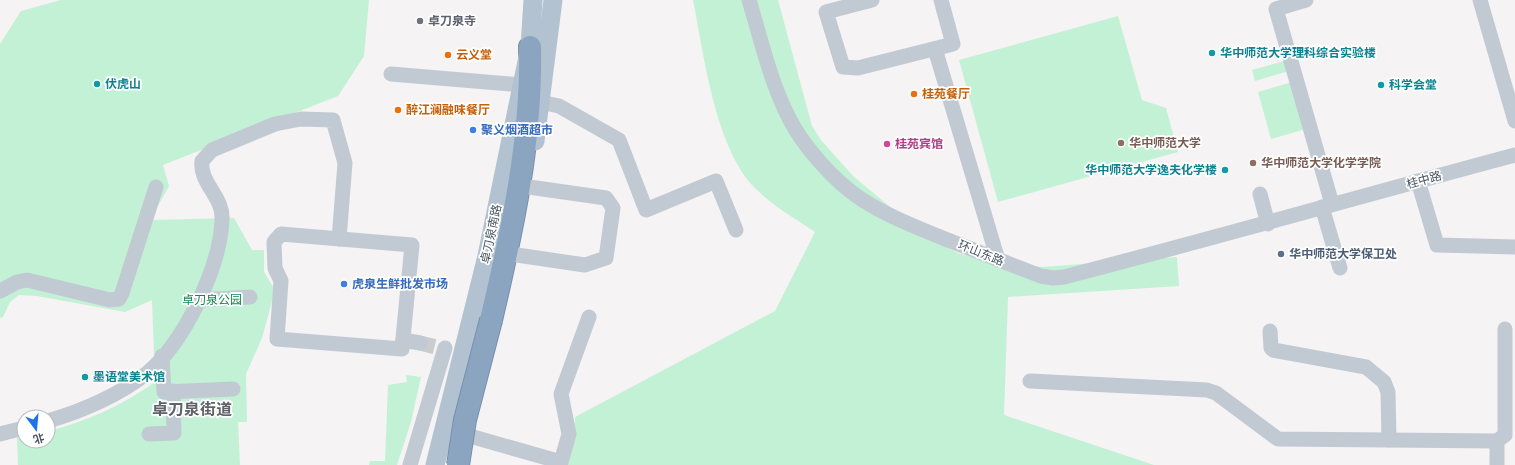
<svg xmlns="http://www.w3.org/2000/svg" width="1515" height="465" font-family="'Roboto Condensed','Noto Sans SC',sans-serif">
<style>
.green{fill:#c3f1d5}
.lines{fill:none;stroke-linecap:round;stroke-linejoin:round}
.minor-tunnel{stroke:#caccce;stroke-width:15;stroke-dasharray:15 8;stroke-linecap:butt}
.highway-casing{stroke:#7690ad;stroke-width:24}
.minor{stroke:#c1cad2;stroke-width:15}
.major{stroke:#b3c2d1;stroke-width:19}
.highway{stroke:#8ba5c1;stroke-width:22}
.highway-bridge-casing{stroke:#7690ad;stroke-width:24;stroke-linecap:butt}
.highway-bridge{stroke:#8ba5c1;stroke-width:22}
.worship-dot{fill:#6b7280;stroke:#fff;stroke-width:1.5}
.culture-dot{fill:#0f9aa8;stroke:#fff;stroke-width:1.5}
.food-dot{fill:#e8710a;stroke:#fff;stroke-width:1.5}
.shop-dot{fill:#3f7fe0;stroke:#fff;stroke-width:1.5}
.education-dot{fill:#8d6e63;stroke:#fff;stroke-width:1.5}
.hotel-dot{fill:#d1479c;stroke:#fff;stroke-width:1.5}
.service-dot{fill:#5c6f8a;stroke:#fff;stroke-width:1.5}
.labels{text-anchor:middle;stroke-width:3.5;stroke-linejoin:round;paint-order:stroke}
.worship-label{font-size:12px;font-weight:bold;fill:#5b616d;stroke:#fff;text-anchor:start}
.culture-label{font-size:12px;font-weight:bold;fill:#0d838f;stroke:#fff;text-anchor:start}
.food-label{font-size:12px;font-weight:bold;fill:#c56008;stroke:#fff;text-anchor:start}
.shop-label{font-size:12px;font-weight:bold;fill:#366cbe;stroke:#fff;text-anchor:start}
.education-label{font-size:12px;font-weight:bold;fill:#785e54;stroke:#fff;text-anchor:start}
.hotel-label{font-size:12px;font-weight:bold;fill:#b23c85;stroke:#fff;text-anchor:start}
.street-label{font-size:12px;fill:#4a5661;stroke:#fff}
.service-label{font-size:12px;font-weight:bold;fill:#4e5e75;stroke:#fff;text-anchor:start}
.park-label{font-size:12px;fill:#17864f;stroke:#fff}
.district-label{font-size:16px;font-weight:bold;fill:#5f6368;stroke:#fff}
</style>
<rect width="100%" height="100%" fill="#f5f3f3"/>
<!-- green -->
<g class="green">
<path d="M61,0H369L364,56L338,96L163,165L169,186L150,220L234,218L252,250H264V272L275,290L262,338L246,374L247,422H238L240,465H18L17,438L24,437V441H48V431C86,422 123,405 155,382L152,300L125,312L37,296L19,295L10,302L3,317L0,318V44L21,11Z"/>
<path d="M693,0H778L812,126L821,140L853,176L926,237L958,253L981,260L1042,267L1177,257L1179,286L1008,297L1004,415L1154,465H565L575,436V417L775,311L815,232C795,218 774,207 756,189C715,149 704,55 693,0Z"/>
<path d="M1118,16L1142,100L1166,108L1178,152L998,202L959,60Z"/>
<path d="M1285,61L1289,71L1255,81L1252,70Z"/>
<path d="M1292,82L1306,129L1271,139L1258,92Z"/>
<path d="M406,375L421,377L411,422L397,465H369L370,461H385L388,385L407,382Z"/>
</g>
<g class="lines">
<!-- minor-tunnel -->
<path class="minor-tunnel" d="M420,343L436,347"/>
<defs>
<path id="highway" d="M491,320C512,231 532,139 530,47"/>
</defs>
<!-- highway casing -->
<use href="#highway" class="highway-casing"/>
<!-- minor -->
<g class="minor">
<path d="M749,0C761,39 770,81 789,118C803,146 834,181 861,199C887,216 916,227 945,239C977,251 1009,264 1041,276L1053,278L1064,277C1215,238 1365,195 1515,155"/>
<path d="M872,0L826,12L843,67L858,68L953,44L941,0"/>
<path d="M1306,0L1276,9L1332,204"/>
<path d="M1480,0L1515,121"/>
<path d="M935,49L998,260"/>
<path d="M391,74L522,85"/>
<path d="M540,102L559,106L619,140L646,210L716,181L736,230"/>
<path d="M1418,181L1437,245L1515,247"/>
<path d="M1260,194L1268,224"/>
<path d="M1322,207L1340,268"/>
<path d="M281,234L412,245L402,349L277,339L281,281L275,268L274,242Z"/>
<path d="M517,255L585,265L606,258L613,208L606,198L529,187"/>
<path d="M0,291L17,282L27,280L110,300L119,299L122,293L156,187"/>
<path d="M199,300L250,297"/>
<path d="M1270,331L1271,348L1273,350L1366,367L1384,382L1388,392L1389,440"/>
<path d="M403,340L420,343"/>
<path d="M162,356L164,392L233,389"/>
<path d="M1030,381L1207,390L1216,393L1278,439L1497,441"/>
<path d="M48,421C82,411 117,396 146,374C184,343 220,268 222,220C224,197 199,183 202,161L212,150L275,124L301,119L333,120L345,163L339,239"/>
<path d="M0,434L24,428"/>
<path d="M149,434L174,433L173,391"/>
<path d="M470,436L561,462L569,434L561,394L589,317"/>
<path d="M410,465L445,348"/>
<path d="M1497,465V441L1505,435V329"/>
</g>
<!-- major -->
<g class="major">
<path d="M535,141L553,0"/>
<path d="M435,465L487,256L530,47L533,0"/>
</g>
<!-- highway -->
<use href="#highway" class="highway"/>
<defs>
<path id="highway-bridge" d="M458,465L465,420L491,320"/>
</defs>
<!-- highway-bridge casing -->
<use href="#highway-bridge" class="highway-bridge-casing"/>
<!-- highway-bridge -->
<use href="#highway-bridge" class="highway-bridge"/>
</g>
<!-- markers -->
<circle class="worship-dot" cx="420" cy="21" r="4"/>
<g class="culture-dot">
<circle cx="1212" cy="53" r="4"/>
<circle cx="97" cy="84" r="4"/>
<circle cx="1381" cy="85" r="4"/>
<circle cx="1225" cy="170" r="4"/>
<circle cx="85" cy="377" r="4"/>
</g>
<g class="food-dot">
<circle cx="448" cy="55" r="4"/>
<circle cx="914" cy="94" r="4"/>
<circle cx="398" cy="110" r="4"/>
</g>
<g class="shop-dot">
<circle cx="473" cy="130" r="4"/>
<circle cx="344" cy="284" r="4"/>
</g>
<g class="education-dot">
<circle cx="1121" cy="143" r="4"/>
<circle cx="1253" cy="163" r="4"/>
</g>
<circle class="hotel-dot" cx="887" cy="144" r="4"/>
<circle class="service-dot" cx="1281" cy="254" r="4"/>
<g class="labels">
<!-- worship labels -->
<g class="worship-label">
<text x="428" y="25">卓刀泉寺</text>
</g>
<!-- culture labels -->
<g class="culture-label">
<text x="1220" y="57">华中师范大学理科综合实验楼</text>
<text x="105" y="88">伏虎山</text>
<text x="1389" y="89">科学会堂</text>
<text x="1217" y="174" text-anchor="end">华中师范大学逸夫化学楼</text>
<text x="93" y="381">墨语堂美术馆</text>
</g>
<!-- food labels -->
<g class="food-label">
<text x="456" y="59">云义堂</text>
<text x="922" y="98">桂苑餐厅</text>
<text x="406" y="114">醉江澜融味餐厅</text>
</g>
<!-- shop labels -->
<g class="shop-label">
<text x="481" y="134">聚义烟酒超市</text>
<text x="352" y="288">虎泉生鲜批发市场</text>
</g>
<!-- education labels -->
<g class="education-label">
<text x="1129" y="147">华中师范大学</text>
<text x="1261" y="167">华中师范大学化学学院</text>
</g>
<!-- hotel labels -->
<g class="hotel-label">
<text x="895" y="148">桂苑宾馆</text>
</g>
<!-- street labels -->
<g class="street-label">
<text transform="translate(1424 180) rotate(-15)" y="4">桂中路</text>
<text transform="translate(491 234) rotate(-78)" y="4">卓刀泉南路</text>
<text transform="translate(981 253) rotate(22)" y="4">环山东路</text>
</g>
<!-- service labels -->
<g class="service-label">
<text x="1289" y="258">华中师范大学保卫处</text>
</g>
<!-- park labels -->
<g class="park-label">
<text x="212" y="304">卓刀泉公园</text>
</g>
<!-- district labels -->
<g class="district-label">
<text x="192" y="415">卓刀泉街道</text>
</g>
</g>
<!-- north arrow -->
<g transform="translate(36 429) rotate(164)"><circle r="19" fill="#ffffff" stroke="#b7bbc0"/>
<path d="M0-3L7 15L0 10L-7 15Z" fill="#1a73e8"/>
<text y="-6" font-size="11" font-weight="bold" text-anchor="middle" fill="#4a5661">北</text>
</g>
</svg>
